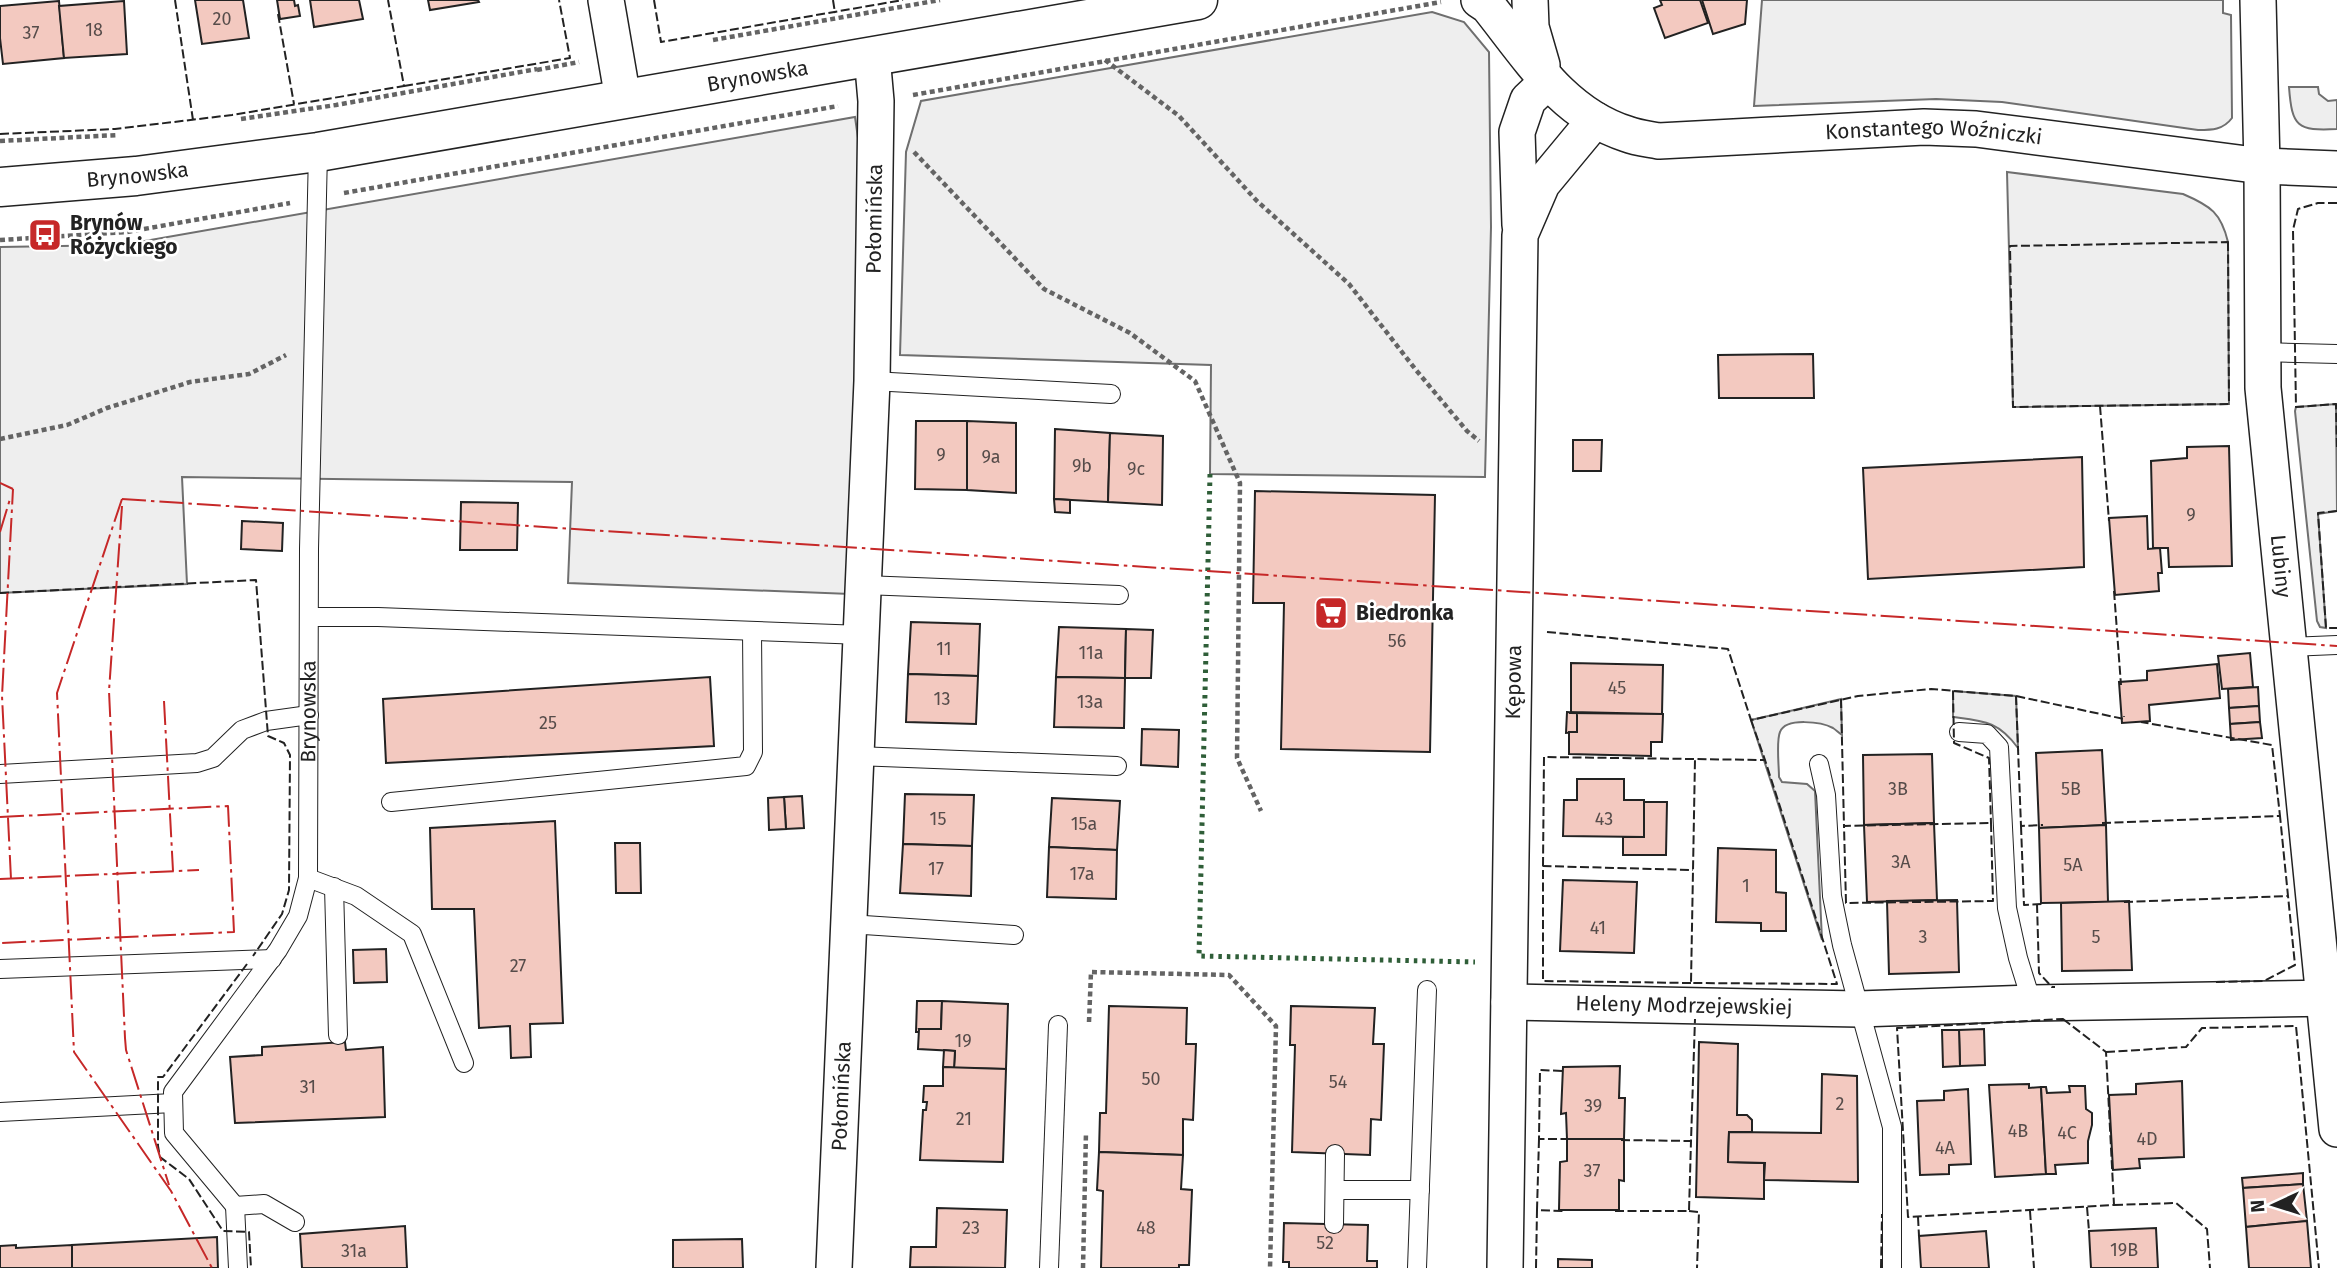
<svg xmlns="http://www.w3.org/2000/svg" width="2337" height="1268" font-family="'Fira Sans',sans-serif">
<style>
.green{fill:#eee;stroke:#6f6f6f;stroke-width:2}
.building{fill:#f3c9c0;stroke:#222;stroke-width:2}
.lines{fill:none;stroke-linecap:round;stroke-linejoin:round}
.service-casing{stroke:#222;stroke-width:20}
.minor-casing{stroke:#222;stroke-width:38}
.secondary-casing{stroke:#222;stroke-width:41}
.path{stroke:#646464;stroke-width:4.5;stroke-dasharray:5 3.5;stroke-linecap:butt}
.service{stroke:#fff;stroke-width:18}
.minor{stroke:#fff;stroke-width:35}
.secondary{stroke:#fff;stroke-width:38}
.hedge{stroke:#2f5e38;stroke-width:5;stroke-dasharray:3.5 5;stroke-linecap:butt}
.fence{stroke:#222;stroke-width:2;stroke-dasharray:9 3.5;stroke-linecap:butt}
.power{stroke:#c62828;stroke-width:2;stroke-dasharray:24 5 3.5 5;stroke-linecap:butt}
.labels{text-anchor:middle;stroke-width:5;stroke-linejoin:round;paint-order:stroke}
.number-label{font-size:18px;fill:#564c4a}
.street-label{font-size:21px;fill:#222;stroke:#fff}
.poi-label{font-size:21px;font-weight:bold;fill:#222;stroke:#fff;text-anchor:start}
</style>
<rect width="100%" height="100%" fill="#fff"/>
<!-- green -->
<g class="green">
<path d="M1762,0H2223V13L2231,15L2232,118C2223,130 2212,130 2198,130L2002,102L1936,99L1754,106Z"/>
<path d="M1432,12L1464,22L1489,52L1491,227L1485,477L1210,474L1211,365L900,355L906,152L921,101Z"/>
<path d="M2289,87H2318L2319,94L2328,101L2337,100V129C2297,131 2292,127 2289,87Z"/>
<path d="M855,117L860,152L850,594L568,583L572,482L182,477L187,584L0,593V247L122,245Z"/>
<path d="M2007,172L2183,194C2211,206 2221,213 2228,242L2229,404L2013,407Z"/>
<path d="M2336,404L2337,511L2318,514L2326,628L2320,627L2317,621L2295,411L2296,407Z"/>
<path d="M1953,691L2016,696L2018,748C1998,721 1984,721 1953,717Z"/>
<path d="M1841,699L1842,735C1839,733 1836,730 1833,728C1822,722 1786,717 1780,732C1776,741 1779,766 1779,777L1782,782L1807,784L1815,791L1822,940L1751,720Z"/>
</g>
<!-- building -->
<g class="building">
<path d="M195,0H243L249,38L202,44Z"/>
<path d="M277,0H294L295,6L298,5L300,16L280,19Z"/>
<path d="M310,0H359L363,19L314,27Z"/>
<path d="M428,0H478L479,2L430,10Z"/>
<path d="M1660,0H1700L1708,23L1665,38L1654,8L1662,5Z"/>
<path d="M1702,0H1747L1745,24L1713,34Z"/>
<path d="M59,1L64,58L3,64L0,38V6Z"/>
<path d="M124,1L127,54L64,58L59,6Z"/>
<path d="M1813,354L1814,398H1719L1718,355Z"/>
<path d="M916,421H967V490L915,489Z"/>
<path d="M967,421L1016,423V493L967,490Z"/>
<path d="M1055,429L1110,433L1108,502L1054,499Z"/>
<path d="M1110,433L1163,436L1162,505L1108,502Z"/>
<path d="M1573,440H1602L1601,471H1573Z"/>
<path d="M2229,446L2232,566L2169,567L2168,548H2153L2151,461L2187,458V447Z"/>
<path d="M2082,457L2084,567L1868,579L1863,468Z"/>
<path d="M1255,491L1435,495L1430,752L1281,749L1284,603H1253Z"/>
<path d="M1054,499L1070,500V513L1055,512Z"/>
<path d="M461,502L518,503L517,550H460Z"/>
<path d="M2147,516L2148,549L2160,548L2162,573H2158L2159,591L2115,595L2109,518Z"/>
<path d="M242,521L283,523L282,551L241,549Z"/>
<path d="M911,622L980,624L978,676L908,674Z"/>
<path d="M1059,627L1126,629L1125,678L1056,677Z"/>
<path d="M1126,629L1153,630L1151,678H1125Z"/>
<path d="M2250,653L2253,687L2222,689L2218,656Z"/>
<path d="M1571,663L1663,665L1662,714L1571,712Z"/>
<path d="M2217,664L2220,698L2149,705L2150,721L2122,723L2119,682L2147,680V671Z"/>
<path d="M908,674L978,676L976,724L906,722Z"/>
<path d="M710,677L714,746L386,763L383,699Z"/>
<path d="M1056,677L1125,678L1124,728L1054,727Z"/>
<path d="M2258,687L2259,706L2229,708L2228,689Z"/>
<path d="M2259,706L2260,722L2230,724L2229,708Z"/>
<path d="M1567,712L1577,713V732L1566,733Z"/>
<path d="M1569,713L1663,714L1662,742H1651V756L1569,754V732H1577V713Z"/>
<path d="M2260,722L2262,738L2231,740L2230,724Z"/>
<path d="M1142,729L1179,730L1178,767L1141,765Z"/>
<path d="M2102,750L2106,825L2039,828L2036,753Z"/>
<path d="M1932,754L1934,823L1864,825L1863,755Z"/>
<path d="M1577,779H1624V800H1644V837L1563,836L1564,800H1577Z"/>
<path d="M905,794L974,795L972,846L903,844Z"/>
<path d="M802,796L804,828L786,829L784,797Z"/>
<path d="M784,797L786,829L769,830L768,798Z"/>
<path d="M1052,798L1120,801L1117,850L1049,847Z"/>
<path d="M1644,802H1667L1666,855H1623V837H1644Z"/>
<path d="M555,821L563,1023L530,1024L531,1057L511,1058L510,1026L479,1028L474,909H432L430,828Z"/>
<path d="M1934,823L1937,900L1867,902L1864,825Z"/>
<path d="M2106,825L2108,902L2041,903L2039,828Z"/>
<path d="M615,843H640L641,893H616Z"/>
<path d="M903,844L972,846L971,896L900,893Z"/>
<path d="M1049,847L1117,850L1116,899L1047,897Z"/>
<path d="M1718,848L1776,850V892L1786,893V931H1761V923L1716,922Z"/>
<path d="M1563,880L1637,882L1634,953L1560,951Z"/>
<path d="M1957,900L1959,972L1889,974L1887,901Z"/>
<path d="M2129,901L2132,970L2062,971L2061,903Z"/>
<path d="M386,949L387,982L354,983L353,950Z"/>
<path d="M917,1001H942L941,1029H919L920,1032H916Z"/>
<path d="M942,1001L1008,1004L1006,1069L954,1068L955,1051L918,1049L919,1029H941Z"/>
<path d="M1109,1006L1187,1008L1186,1044H1196L1193,1120L1183,1119V1155L1099,1152L1100,1113H1106Z"/>
<path d="M1291,1006L1375,1008L1373,1044H1384L1381,1120L1371,1119L1370,1155L1292,1152L1295,1045H1290Z"/>
<path d="M1984,1029L1985,1065L1960,1066L1959,1030Z"/>
<path d="M1942,1030H1959L1960,1066L1943,1067Z"/>
<path d="M345,1042L346,1050L383,1047L385,1117L235,1123L230,1057L262,1055V1047Z"/>
<path d="M1699,1042L1738,1044L1737,1115H1747L1752,1120V1132H1729L1728,1162L1764,1163V1199L1696,1197Z"/>
<path d="M944,1050L955,1051L954,1068L943,1067Z"/>
<path d="M1620,1066L1619,1098H1625L1624,1139H1567L1566,1113L1561,1114L1563,1067Z"/>
<path d="M943,1067L1006,1069L1003,1162L920,1160L923,1110H926L927,1102H923L924,1086H943Z"/>
<path d="M1822,1074L1857,1076L1858,1182L1764,1180L1765,1163L1728,1162L1729,1132L1821,1133Z"/>
<path d="M2182,1081L2184,1157L2139,1159L2140,1168L2113,1170L2109,1095L2136,1094V1084Z"/>
<path d="M2029,1084V1088L2041,1087L2046,1174L1995,1177L1989,1085Z"/>
<path d="M2069,1086H2085L2086,1109L2092,1113V1125L2088,1141V1163L2055,1165L2056,1174H2046L2041,1087H2046L2047,1093L2070,1092Z"/>
<path d="M1968,1089L1971,1164L1949,1165V1174L1920,1175L1917,1101L1944,1100V1091Z"/>
<path d="M1567,1139H1624V1181L1619,1180V1210H1559L1560,1162L1567,1161Z"/>
<path d="M1099,1152L1183,1155L1181,1189L1192,1190L1189,1265H1179V1268H1101L1103,1191L1097,1190Z"/>
<path d="M2303,1173V1184L2243,1188L2242,1178Z"/>
<path d="M2303,1184L2307,1221L2246,1227L2243,1188Z"/>
<path d="M937,1208L1007,1210L1005,1268L910,1267L911,1247H936Z"/>
<path d="M2307,1221L2311,1268H2249L2246,1227Z"/>
<path d="M1284,1223L1368,1225L1367,1261H1377V1268H1289V1262H1283Z"/>
<path d="M405,1226L407,1268H302L300,1234Z"/>
<path d="M2156,1228L2158,1268H2091L2089,1231Z"/>
<path d="M1986,1231L1989,1268H1921L1919,1236Z"/>
<path d="M217,1237L218,1268H72V1245Z"/>
<path d="M742,1239L743,1268H673V1240Z"/>
<path d="M16,1245V1248L72,1245V1268H0V1246Z"/>
<path d="M1558,1259L1592,1260V1268H1558Z"/>
</g>
<g class="lines">
<defs>
<g id="service">
<path d="M2262,352L2337,354"/>
<path d="M872,381L1111,394"/>
<path d="M864,585L1119,595"/>
<path d="M309,617H378L862,635"/>
<path d="M2289,647L2337,645"/>
<path d="M1959,732L1987,734L1999,747L2007,908L2018,958L2032,1003"/>
<path d="M856,756L1117,766"/>
<path d="M1819,764L1826,795L1832,896L1842,945L1892,1127V1268"/>
<path d="M0,774L197,763L213,758L242,730L266,721L309,715"/>
<path d="M391,802L746,766L753,752L752,631"/>
<path d="M308,878L356,896L412,934L464,1063"/>
<path d="M334,887L338,1035"/>
<path d="M849,924L1014,935"/>
<path d="M0,969L272,959"/>
<path d="M0,1112L173,1103"/>
<path d="M1335,1190H1420"/>
<path id="s1" d="M235,1206L174,1133L173,1092L278,950L298,916L308,878L309,549L318,152"/>
<path d="M235,1206L264,1204L295,1222"/>
<path d="M235,1206L238,1268"/>
<path d="M1334,1224L1335,1154"/>
<path d="M1049,1268L1058,1025"/>
<path d="M1417,1268L1427,990"/>
</g>
<g id="minor">
<path d="M606,0L623,99"/>
<path id="s2" d="M1479,0L1488,6C1528,56 1563,114 1627,134C1637,138 1649,139 1659,141L1924,127L1976,129L2262,166L2337,169"/>
<path d="M1530,0L1531,27L1542,65"/>
<path id="s3" d="M2258,0L2262,166L2263,388L2337,1129"/>
<path d="M1520,225L1517,132L1528,100L1548,81"/>
<path id="s4" d="M1509,1002L1859,1009L2032,1003L2337,998"/>
<path id="s5" d="M834,1268L872,381L876,101L872,56"/>
<path id="s6" d="M1505,1268L1520,235L1542,184L1595,120"/>
</g>
<g id="secondary">
<path id="s7" d="M0,187L136,176L318,152L1198,0"/>
</g>
</defs>
<!-- service casing -->
<use href="#service" class="service-casing"/>
<!-- minor casing -->
<use href="#minor" class="minor-casing"/>
<!-- secondary casing -->
<use href="#secondary" class="secondary-casing"/>
<!-- path -->
<g class="path">
<path d="M713,40L940,0"/>
<path d="M1105,60L1179,116L1257,201L1349,284L1416,370L1467,431L1479,441"/>
<path d="M537,70L579,62"/>
<path d="M913,95L1441,2"/>
<path d="M241,119L336,105L537,69"/>
<path d="M0,141L118,135"/>
<path d="M914,152L1044,289L1130,333L1195,381L1240,483L1237,758L1261,811"/>
<path d="M344,193L838,106"/>
<path d="M0,240L127,232L290,203"/>
<path d="M0,439L67,425L107,408L190,382L249,374L286,355"/>
<path d="M1089,1022L1091,972L1229,975L1276,1026L1270,1268"/>
<path d="M1083,1268L1086,1132"/>
</g>
<!-- service -->
<use href="#service" class="service"/>
<!-- minor -->
<use href="#minor" class="minor"/>
<!-- secondary -->
<use href="#secondary" class="secondary"/>
<!-- hedge -->
<path class="hedge" d="M1210,474L1199,956L1475,962"/>
<!-- fence -->
<g class="fence">
<path d="M175,0L193,120"/>
<path d="M654,0L661,42L903,0"/>
<path d="M833,0L835,13"/>
<path d="M278,14L294,104"/>
<path d="M404,86L570,58L559,0"/>
<path d="M0,134L115,129L232,115L404,86L388,0"/>
<path d="M2337,203H2318L2298,209L2293,230L2296,407L2336,404L2337,450"/>
<path d="M2228,242L2229,404L2013,407L2010,246Z"/>
<path d="M2100,406L2109,521"/>
<path d="M2337,511L2318,513L2326,628H2337"/>
<path d="M2114,591L2121,685"/>
<path d="M0,593L256,580L268,736L284,743L290,755L289,890L282,914L253,956"/>
<path d="M1547,632L1728,649L1751,720L1858,696L1931,689L2016,696L2124,719V716"/>
<path d="M1953,691L1954,743L1989,758L1991,823"/>
<path d="M2016,696L2021,826L2043,825"/>
<path d="M1841,699L1844,826"/>
<path d="M1751,720L1765,760"/>
<path d="M1991,823L1993,901L1846,903L1844,826Z"/>
<path d="M2102,823L2280,816L2272,745L2141,722"/>
<path d="M2021,826L2024,905L2043,904"/>
<path d="M1543,866L1544,757L1765,760L1837,984L1691,983L1695,759"/>
<path d="M2124,902L2288,896L2280,816"/>
<path d="M2037,904L2039,973L2052,987H2055"/>
<path d="M247,964L163,1077H158V1146L160,1157L189,1179L223,1231L249,1232L251,1268"/>
<path d="M2216,982L2264,981L2295,965L2288,896"/>
<path d="M1691,983L1543,981V866L1693,870"/>
<path d="M2063,1019L2106,1052L2114,1205L1908,1217L1897,1028Z"/>
<path d="M2106,1052L2186,1047L2202,1028L2296,1026L2319,1268"/>
<path d="M1562,1071L1540,1070L1539,1139H1572"/>
<path d="M1539,1139L1537,1210L1563,1211"/>
<path d="M1621,1140L1691,1141L1695,1019"/>
<path d="M2114,1205L2176,1203L2207,1229L2210,1268"/>
<path d="M2087,1207L2089,1231"/>
<path d="M1615,1211H1689L1691,1141"/>
<path d="M1689,1211L1699,1212L1697,1268"/>
<path d="M2030,1211L2034,1268"/>
<path d="M1918,1217L1919,1236"/>
<path d="M1536,1268L1537,1210"/>
<path d="M1881,1268L1882,1214"/>
</g>
<!-- power -->
<g class="power">
<path d="M0,483L13,489"/>
<path d="M122,499L2337,646"/>
<path d="M122,499L57,693L74,1052L171,1191L212,1268"/>
<path d="M122,506L109,691L125,1038L126,1050L169,1185"/>
<path d="M0,532L10,499"/>
<path d="M164,701L173,871"/>
<path d="M0,817L228,806L234,932L0,943"/>
<path d="M0,879L199,870"/>
<path d="M11,879L2,696L13,489"/>
</g>
</g>
<!-- icons -->
<defs>
<symbol id="bus-square" viewBox="-11 -11 22 22"><rect x="-9" y="-9" width="18" height="18" rx="4" fill="#c62828" stroke="#fff"/><path d="M-5-6H5V4H4V6H2V4H-2V6H-4V4H-5ZM-3.5-4V0h7V-4ZM-3.5 1.2v1.5H-2V1.2ZM2 1.2v1.5H3.5V1.2Z" fill="#fff"/></symbol>
<symbol id="supermarket-square" viewBox="-11 -11 22 22"><rect x="-9" y="-9" width="18" height="18" rx="4" fill="#c62828" stroke="#fff"/><path d="M-6-5.5h2.5l.6 2H6L4.5 2H-2.5L-4.4-4H-6ZM-1.5 3.2a1.3 1.3 0 1 0 .1 0ZM3 3.2a1.3 1.3 0 1 0 .1 0Z" fill="#fff"/></symbol>
</defs>
<g fill-rule="evenodd">
<use href="#bus-square" x="26" y="216" width="38" height="38"/>
<use href="#supermarket-square" x="1312" y="594" width="38" height="38"/>
</g>
<g class="labels">
<!-- number labels -->
<g class="number-label">
<text x="222" y="25">20</text>
<text x="94" y="36">18</text>
<text x="31" y="39">37</text>
<text x="941" y="461">9</text>
<text x="991" y="463">9a</text>
<text x="1082" y="472">9b</text>
<text x="1136" y="475">9c</text>
<text x="2191" y="521">9</text>
<text x="1397" y="647">56</text>
<text x="944" y="655">11</text>
<text x="1091" y="659">11a</text>
<text x="1617" y="694">45</text>
<text x="942" y="705">13</text>
<text x="1090" y="708">13a</text>
<text x="548" y="729">25</text>
<text x="1898" y="795">3B</text>
<text x="2071" y="795">5B</text>
<text x="938" y="825">15</text>
<text x="1604" y="825">43</text>
<text x="1084" y="830">15a</text>
<text x="1901" y="868">3A</text>
<text x="2073" y="871">5A</text>
<text x="936" y="875">17</text>
<text x="1082" y="880">17a</text>
<text x="1746" y="892">1</text>
<text x="1598" y="934">41</text>
<text x="1923" y="943">3</text>
<text x="2096" y="943">5</text>
<text x="518" y="972">27</text>
<text x="963" y="1047">19</text>
<text x="1151" y="1085">50</text>
<text x="1338" y="1088">54</text>
<text x="308" y="1093">31</text>
<text x="1840" y="1110">2</text>
<text x="1593" y="1112">39</text>
<text x="964" y="1125">21</text>
<text x="2018" y="1137">4B</text>
<text x="2067" y="1139">4C</text>
<text x="2147" y="1145">4D</text>
<text x="1945" y="1154">4A</text>
<text x="1592" y="1177">37</text>
<text x="971" y="1234">23</text>
<text x="1146" y="1234">48</text>
<text x="1325" y="1249">52</text>
<text x="2124" y="1256">19B</text>
<text x="354" y="1257">31a</text>
</g>
<!-- street labels -->
<g class="street-label">
<text dy="7" stroke="none"><textPath href="#s7" startOffset="766">Brynowska</textPath></text>
<text dy="7" stroke="none"><textPath href="#s2" startOffset="511">Konstantego Woźniczki</textPath></text>
<text dy="7" stroke="none"><textPath href="#s7" startOffset="138">Brynowska</textPath></text>
<text dy="7" stroke="none"><textPath href="#s5" startOffset="1050">Połomińska</textPath></text>
<text dy="7" stroke="none"><textPath href="#s3" startOffset="567">Lubiny</textPath></text>
<text dy="7" stroke="none"><textPath href="#s6" startOffset="586">Kępowa</textPath></text>
<text dy="7" stroke="none"><textPath href="#s1" startOffset="558">Brynowska</textPath></text>
<text dy="7" stroke="none"><textPath href="#s4" startOffset="175">Heleny Modrzejewskiej</textPath></text>
<text dy="7" stroke="none"><textPath href="#s5" startOffset="172">Połomińska</textPath></text>
</g>
<!-- poi labels -->
<g class="poi-label">
<text x="70" y="230">Brynów<tspan x="70" dy="24">Różyckiego</tspan></text>
<text x="1356" y="620">Biedronka</text>
</g>
</g>
<!-- north arrow -->
<g transform="translate(2274 1205) rotate(266)" stroke="#ffffff" stroke-width="5" paint-order="stroke">
<path d="M0-5L12 26L0 18L-12 26Z" fill="#222222"/>
<text y="-10" font-size="19" font-weight="bold" text-anchor="middle" fill="#222222">N</text>
</g>
</svg>
